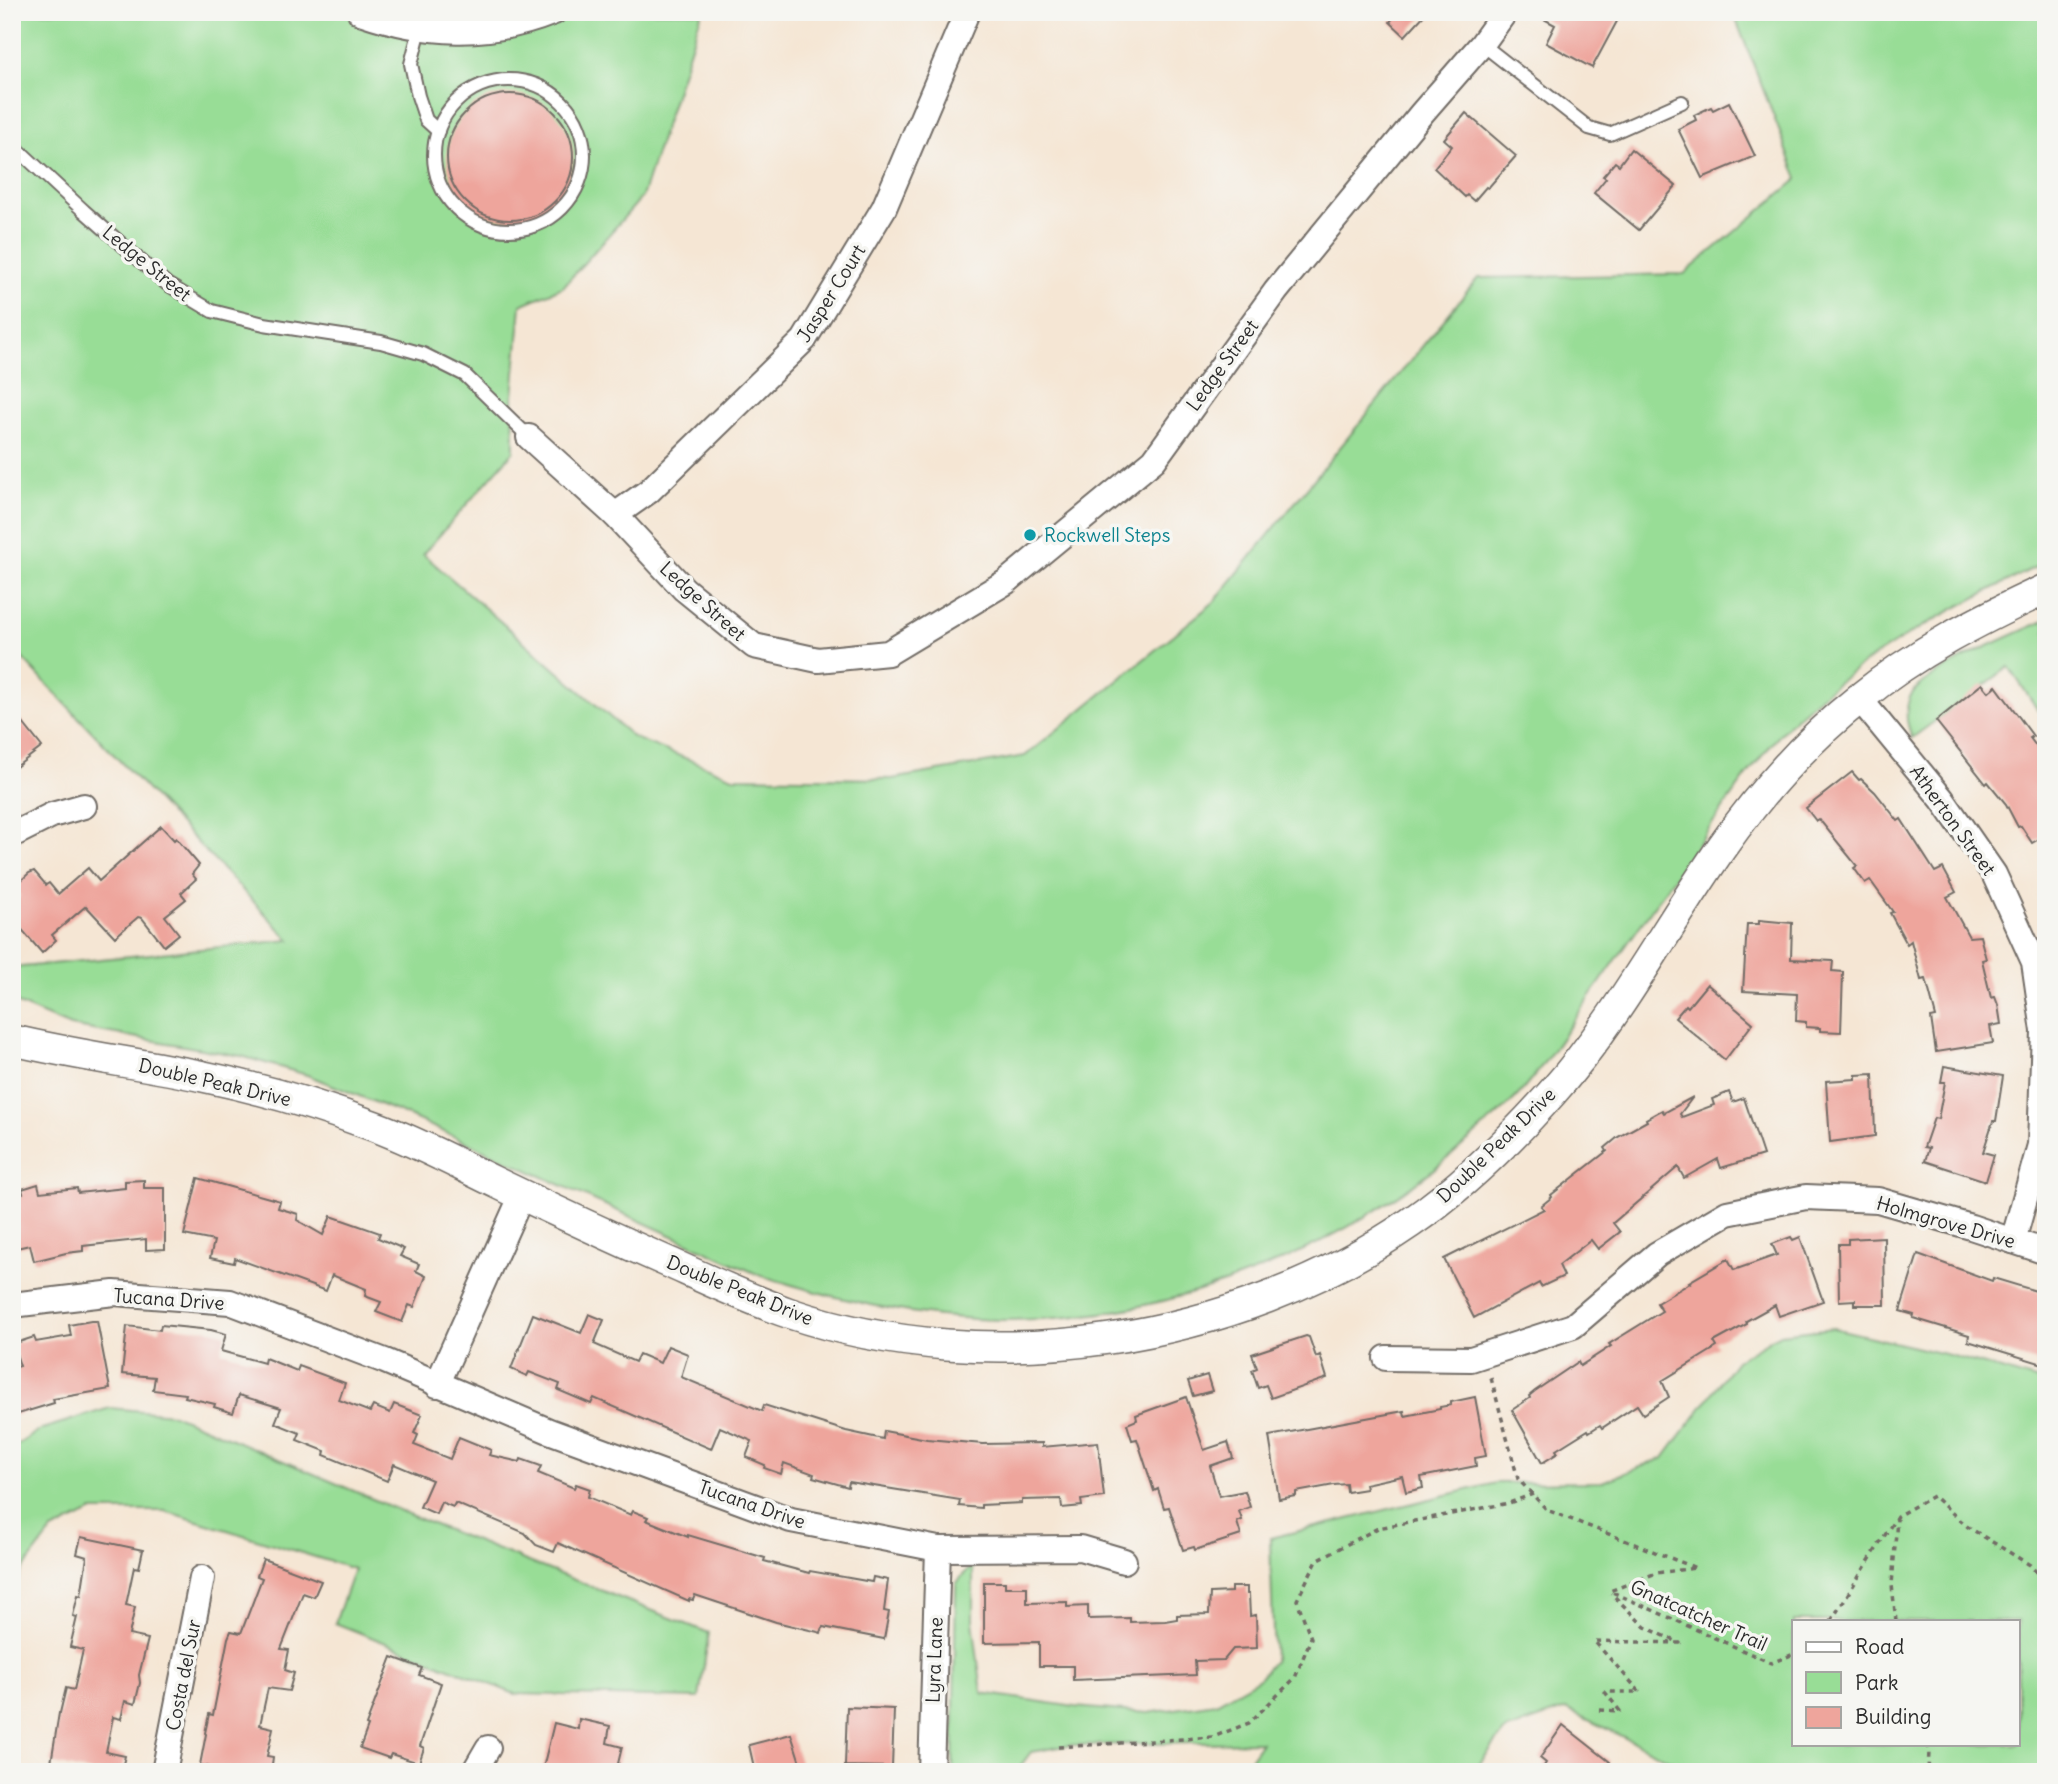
<svg xmlns="http://www.w3.org/2000/svg" width="2058" height="1784" font-family="Delius,sans-serif">
<style>
.green{fill:#98dd96;stroke:#628460;stroke-width:2;fill-rule:evenodd}
.building{fill:#eea59c}
.lines{fill:none;stroke-linecap:round;stroke-linejoin:round}
.service-casing{stroke:#726c66;stroke-width:16}
.minor-casing{stroke:#726c66;stroke-width:28}
.tertiary-casing{stroke:#726c66;stroke-width:33}
.path{stroke:#726c66;stroke-width:3.5;stroke-dasharray:5 5;stroke-linecap:butt}
.service{stroke:#fff;stroke-width:12}
.minor{stroke:#fff;stroke-width:24}
.tertiary{stroke:#fff;stroke-width:30}
.culture-dot{fill:#0f9aa8;stroke:#f6f6f2;stroke-width:2.5}
.labels{text-anchor:middle;stroke-width:7;stroke-linejoin:round;paint-order:stroke}
.street-label{font-size:19px;fill:#2b2b2b;stroke:#f6f6f2}
.culture-label{font-size:19px;fill:#0d838f;stroke:#f6f6f2;text-anchor:start}
</style>
<rect width="100%" height="100%" fill="#f6f6f2"/>
<filter id="ink" filterUnits="userSpaceOnUse"><feTurbulence type="fractalNoise" baseFrequency=".0143" numOctaves="2"/><feDisplacementMap in="SourceGraphic" scale="14" xChannelSelector="R" yChannelSelector="G"/><feConvolveMatrix kernelMatrix="1 2 1 2 8 2 1 2 1" color-interpolation-filters="sRGB"/></filter>
<filter id="wash" filterUnits="userSpaceOnUse"><feTurbulence type="fractalNoise" baseFrequency=".00686" numOctaves="4" result="noise"/><feDisplacementMap in="SourceGraphic" scale="28" xChannelSelector="R" yChannelSelector="G"/><feGaussianBlur stdDeviation="1.57" result="paint"/><feColorMatrix in="noise" values="0 0 0 0 0 0 0 0 0 0 0 0 0 0 0 0 0 1.4 0 .05"/><feComposite in="paint" operator="in"/></filter>
<g filter="url(#wash)">
<rect width="100%" height="100%" fill="#f5e6d4"/>
<!-- green -->
<g class="green">
<path d="M12,12H702L642,197L563,287L521,305L513,396L514,451L423,554L634,738L733,777L892,779L1025,756L1214,602L1478,278L1684,274L1798,179L1733,12H2046V562C1960,604 1858,656 1790,724C1757,758 1730,799 1702,838C1662,894 1622,951 1582,1008C1563,1036 1544,1066 1521,1092C1509,1106 1494,1118 1480,1130C1351,1249 1179,1321 1002,1320C918,1319 838,1300 759,1275L409,1116L307,1075L241,1056L70,1026L18,1004L12,994V968L290,940L19,655L12,644Z"/>
<path d="M2046,620V722L2009,667L1912,738C1907,724 1904,712 1910,697C1921,672 2018,633 2046,620Z"/>
<path d="M1833,1328L1953,1356L2046,1383V1772H1695L1566,1709L1505,1731L1473,1772H1241L1262,1742L1071,1745L1031,1752L1016,1772H953L956,1584L963,1575L973,1566V1621L982,1693L1075,1707L1148,1713L1216,1703L1258,1679L1274,1661L1270,1538L1496,1483L1602,1482L1664,1458L1736,1361L1780,1334ZM1794,1621H2018V1744H1794Z"/>
<path d="M110,1408L173,1414L422,1520L709,1633L699,1698L515,1694L335,1623L354,1569L165,1511H93L52,1531L21,1572L12,1594V1448L42,1429Z"/>
</g>
<g id="blocks">
<!-- building -->
<g class="building">
<path d="M1398,12H1427L1405,36L1390,22Z"/>
<path d="M1531,12H1622L1592,68L1546,43L1555,25Z"/>
<circle cx="510" cy="157" r="63"/>
<path d="M1729,102L1755,156L1702,178L1678,129L1696,120L1694,115L1711,107L1713,110Z"/>
<path d="M1466,113L1516,156L1488,188L1486,187L1474,201L1467,195L1465,197L1434,168L1452,146L1444,139Z"/>
<path d="M1631,149L1676,186L1639,230L1594,193L1606,178L1603,176L1615,162L1619,165Z"/>
<path d="M1982,684L1989,692L1996,686L2033,736L2030,738L2046,759V835L2032,843L2021,826L2018,827L2006,804L1988,782L1986,784L1936,721Z"/>
<path d="M12,709L42,747L12,770Z"/>
<path d="M1852,772L1859,780L1861,779L1875,792L1898,821L1901,819L1935,872L1943,868L1956,892L1947,897L1969,937L1980,936L1986,959L1982,960L1991,998L1995,997L1998,1005L2001,1024L1990,1026L1993,1043L1936,1052L1931,1018L1936,1017L1926,979L1921,980L1911,941L1907,944L1890,913L1893,912L1870,880L1865,883L1854,868L1857,866L1819,819L1816,821L1806,808Z"/>
<path d="M161,826L174,840L176,838L199,865L192,874L196,879L181,893L186,899L165,916L179,934L164,946L142,918L138,917L115,937L86,906L52,935L56,940L42,953L12,918V902L20,896L13,888L29,873L34,871L46,885L49,883L58,894L88,868L99,881Z"/>
<path d="M1759,920L1792,923L1791,959L1833,961L1832,971L1843,972L1841,1032L1820,1031V1028L1806,1027V1022L1796,1021L1797,994L1743,991L1747,924H1759Z"/>
<path d="M1707,984L1753,1023L1725,1060L1675,1018L1686,1005L1688,1007Z"/>
<path d="M1944,1066L2003,1076L1996,1121H1993L1983,1152L1994,1155L1986,1181L1925,1161L1929,1148L1924,1147L1934,1118L1938,1119L1945,1082H1941Z"/>
<path d="M1873,1074L1875,1136L1830,1142L1826,1081L1856,1079V1075Z"/>
<path d="M1729,1092L1733,1102L1744,1098L1763,1155L1721,1168L1718,1159L1684,1178L1678,1167L1613,1223L1620,1232L1598,1249L1591,1240L1559,1265L1564,1276L1541,1287L1539,1283L1474,1318L1444,1259L1544,1209L1541,1206L1552,1197L1551,1195L1607,1151L1605,1148L1618,1137L1647,1121L1646,1119L1662,1110L1664,1113L1693,1097L1680,1114L1682,1117L1714,1105L1712,1099Z"/>
<path d="M198,1178L280,1201L278,1208L298,1214L297,1220L323,1235L331,1216L380,1233L378,1238L404,1249L400,1256L419,1264L416,1271L426,1276L414,1307L409,1305L402,1322L376,1312L381,1302L365,1296L366,1289L332,1275L326,1291L235,1258L234,1263L210,1258L214,1241L184,1235Z"/>
<path d="M144,1180V1188H165V1249L146,1250V1239L83,1246V1251L66,1253L34,1261L30,1245L12,1249V1196L23,1193L22,1189L38,1184L40,1192L77,1188L78,1193L125,1188V1181Z"/>
<path d="M1791,1237L1793,1240L1800,1237L1823,1301L1779,1316L1775,1305L1746,1321L1747,1324L1714,1342L1717,1347L1662,1381L1669,1397L1643,1414L1637,1405L1602,1428L1600,1425L1589,1432L1588,1430L1556,1450L1558,1453L1542,1463L1512,1410L1530,1398L1529,1396L1535,1391L1578,1362L1580,1366L1611,1346L1609,1344L1662,1311L1657,1303L1690,1283L1689,1282L1728,1259L1734,1270L1777,1255L1772,1244Z"/>
<path d="M1884,1237L1885,1305H1855V1300L1839,1301L1838,1244H1848V1239Z"/>
<path d="M1918,1254L1992,1281L1993,1278L2046,1294V1365L1968,1341L1969,1335L1913,1318L1914,1315L1900,1311Z"/>
<path d="M533,1314L581,1333L589,1314L604,1320L594,1344L635,1362L639,1354L660,1363L668,1346L688,1354L681,1377L762,1411L764,1405L846,1431L883,1439L884,1431L927,1439L983,1444L1042,1443V1447L1098,1442L1104,1497L1081,1500L1082,1506L1062,1508L1061,1499L1022,1500V1503L981,1505V1508L959,1506L960,1500L849,1482L848,1487L813,1477L814,1474L784,1463L781,1474L764,1468L765,1465L746,1457L752,1441L720,1427L711,1449L594,1398L591,1404L558,1390L560,1384L529,1372L527,1376L511,1369Z"/>
<path d="M91,1321H97L110,1389L53,1399L54,1403L12,1416V1368L20,1366L13,1344L34,1337L36,1342L71,1336L69,1325Z"/>
<path d="M161,1325L211,1330L226,1334L221,1351L264,1363L265,1358L297,1371L299,1366L345,1383L339,1400L370,1412L373,1406L390,1413L394,1404L422,1415L414,1433L418,1435L414,1445L450,1459L459,1437L491,1450L489,1455L520,1462L521,1459L541,1466L538,1473L574,1488L576,1484L590,1489L588,1497L631,1515L633,1511L648,1517L646,1520L688,1537V1535L765,1558L764,1561L809,1573L810,1571L872,1582L873,1577L888,1580L884,1611L889,1612L884,1639L823,1627L821,1633L818,1632L776,1622L695,1595L693,1600L689,1599V1601L558,1543L554,1552L536,1545L525,1533L455,1503L453,1507L441,1502L436,1514L420,1507L432,1480L394,1464L387,1481L324,1455L325,1451L297,1440L300,1433L275,1423L281,1408L239,1395L233,1413L214,1407L215,1404L185,1397L186,1394L153,1390L155,1377L122,1374L127,1326L160,1330Z"/>
<path d="M1306,1336L1309,1337L1316,1357L1320,1355L1327,1378L1271,1398L1266,1385L1258,1388L1252,1370L1257,1368L1252,1354Z"/>
<path d="M1207,1375L1212,1391L1193,1396L1188,1381Z"/>
<path d="M1186,1397L1204,1450L1228,1442L1233,1458L1210,1466L1219,1496L1245,1491L1250,1507L1239,1511L1242,1520L1237,1522L1241,1535L1195,1550L1194,1547L1183,1550L1169,1507L1164,1508L1158,1489L1154,1491L1137,1439L1132,1440L1127,1424L1137,1420L1136,1415Z"/>
<path d="M1475,1397L1486,1456L1475,1458L1476,1466L1421,1477L1423,1488L1406,1492L1402,1476L1365,1484L1366,1489L1347,1492L1346,1484L1334,1485L1296,1492V1496L1279,1499L1269,1436L1404,1411L1405,1416L1440,1409V1407L1451,1405V1402Z"/>
<path d="M81,1537L143,1550L139,1568L134,1567L126,1605L135,1607L129,1635L148,1639L139,1675L140,1683L135,1704L125,1701L121,1719L113,1717L106,1752L125,1756L121,1772H90L51,1763L59,1713H60L66,1688L74,1690L83,1650L70,1647L77,1617L73,1616L78,1595L81,1596L87,1557L77,1554Z"/>
<path d="M263,1559L321,1581L314,1597L303,1593L281,1649L289,1650L285,1670L294,1673L289,1691L268,1688L260,1725L273,1728L267,1756L273,1757L271,1772H221V1769L200,1765L206,1734L205,1733L209,1714L213,1715L228,1638L231,1631L241,1633L262,1578L257,1576Z"/>
<path d="M984,1582H1005V1587H1027V1603L1067,1602V1607L1088,1606V1619L1130,1618V1622L1165,1621L1177,1619V1615L1209,1614L1210,1593L1231,1592V1587H1247V1594H1249L1250,1616L1256,1615L1257,1648L1233,1649L1224,1660L1195,1661L1196,1675L1073,1680V1666H1039V1642L984,1643Z"/>
<path d="M392,1657L422,1668L419,1675L441,1683L420,1746L424,1748L419,1763L391,1754L389,1758L360,1748L368,1726L366,1725Z"/>
<path d="M847,1707L894,1709L892,1767L845,1766Z"/>
<path d="M579,1719L610,1726L607,1743L622,1747L616,1772H542L554,1723L578,1729Z"/>
<path d="M1563,1725L1610,1762L1603,1772H1540L1546,1763L1540,1758Z"/>
<path d="M791,1734L803,1772H755L749,1745Z"/>
</g>
</g>
</g>
<g filter="url(#ink)">
<use href="#blocks" fill-opacity="0" stroke="#726c66" stroke-width="2"/>
<g class="lines">
<defs>
<g id="service">
<path d="M420,29L411,64L418,96L426,120L438,131"/>
<path d="M1482,44L1589,128L1610,134L1682,102"/>
<circle cx="509" cy="155" r="75"/>
<path d="M12,144L84,211L167,284L212,311L264,324L381,342L423,354L465,375L529,437"/>
</g>
<g id="minor">
<path d="M360,12C427,35 487,39 554,12"/>
<path d="M529,437L615,515L684,589L754,646L818,660L888,653L1006,582L1154,460L1276,291L1422,113L1482,44L1505,12"/>
<path d="M615,515L649,491L804,340L884,208L967,12"/>
<path d="M1859,698L1942,799L1994,874L2034,962L2044,1031L2040,1145L2013,1241"/>
<path d="M12,835L52,815L84,806"/>
<path d="M12,1305L114,1293L230,1302L385,1361L549,1431L791,1520L938,1549L1080,1548L1124,1561"/>
<path d="M1386,1358L1471,1359L1573,1326L1657,1254L1727,1213L1806,1197L1878,1200L1971,1227L2046,1252"/>
<path d="M437,1385L522,1195"/>
<path d="M164,1772L202,1578"/>
<path d="M474,1772L488,1748"/>
<path d="M931,1772L938,1549"/>
</g>
<path id="tertiary" d="M12,1040C74,1055 138,1063 201,1076C259,1088 318,1105 374,1126C415,1141 454,1162 493,1181C551,1209 609,1236 668,1262C708,1280 748,1299 789,1313C990,1381 1236,1343 1410,1223C1462,1187 1509,1141 1551,1094C1616,1022 1666,927 1722,847C1760,793 1807,740 1860,698C1916,652 1981,619 2046,589"/>
</defs>
<!-- service casing -->
<use href="#service" class="service-casing"/>
<!-- minor casing -->
<use href="#minor" class="minor-casing"/>
<!-- tertiary casing -->
<use href="#tertiary" class="tertiary-casing"/>
<!-- path -->
<g class="path">
<path d="M1491,1378L1518,1479L1547,1510L1696,1568L1656,1573L1610,1591L1771,1663L1794,1654"/>
<path d="M1831,1621L1897,1516L1933,1496L1968,1527L2030,1565L2046,1583"/>
<path d="M1896,1621L1892,1585L1897,1519"/>
<path d="M1600,1710L1620,1711L1605,1692H1640L1594,1641L1680,1643L1645,1627L1611,1593"/>
<path d="M1927,1744L1929,1751L1928,1772"/>
<path d="M1058,1747L1213,1737L1249,1723L1295,1678L1311,1638L1297,1600L1317,1560L1378,1528L1509,1503L1533,1494"/>
</g>
<!-- service -->
<use href="#service" class="service"/>
<!-- minor -->
<use href="#minor" class="minor"/>
<!-- tertiary -->
<use href="#tertiary" class="tertiary"/>
</g>
</g>
<!-- markers -->
<circle class="culture-dot" cx="1030" cy="535" r="7"/>
<g class="labels">
<!-- street labels -->
<g class="street-label">
<text transform="translate(147 263) rotate(39)" y="7">Ledge Street</text>
<text transform="translate(831 293) rotate(-58)" y="7">Jasper Court</text>
<text transform="translate(1222 365) rotate(-54)" y="7">Ledge Street</text>
<text transform="translate(703 601) rotate(42)" y="7">Ledge Street</text>
<text transform="translate(1953 820) rotate(54)" y="7">Atherton Street</text>
<text transform="translate(215 1082) rotate(13)" y="7">Double Peak Drive</text>
<text transform="translate(1496 1145) rotate(-44)" y="7">Double Peak Drive</text>
<text transform="translate(1946 1222) rotate(16)" y="7">Holmgrove Drive</text>
<text transform="translate(740 1290) rotate(22)" y="7">Double Peak Drive</text>
<text transform="translate(169 1299) rotate(4)" y="7">Tucana Drive</text>
<text transform="translate(752 1504) rotate(19)" y="7">Tucana Drive</text>
<text transform="translate(1699 1615) rotate(24)" y="7">Gnatcatcher Trail</text>
<text transform="translate(934 1660) rotate(-88)" y="7">Lyra Lane</text>
<text transform="translate(183 1675) rotate(-79)" y="7">Costa del Sur</text>
</g>
<!-- culture labels -->
<g class="culture-label">
<text x="1044" y="542">Rockwell Steps</text>
</g>
</g>
<!-- margin -->
<rect width="2058" height="1784" fill="none" stroke="#f6f6f2" stroke-width="42"/>
<!-- legend -->
<rect x="1792" y="1620" width="228" height="126" fill="#f6f6f2" stroke="#a5a5a2" stroke-width="2"/>
<rect x="1806" y="1642" width="35" height="10" fill="#ffffff" stroke="#a5a5a2" stroke-width="2"/>
<text x="1855" y="1654" font-size="21" fill="#2b2b2b">Road</text>
<rect x="1806" y="1672" width="35" height="21" fill="#98dd96" stroke="#a5a5a2" stroke-width="2"/>
<text x="1855" y="1690" font-size="21" fill="#2b2b2b">Park</text>
<rect x="1806" y="1707" width="35" height="21" fill="#eea59c" stroke="#a5a5a2" stroke-width="2"/>
<text x="1855" y="1724" font-size="21" fill="#2b2b2b">Building</text>
</svg>
